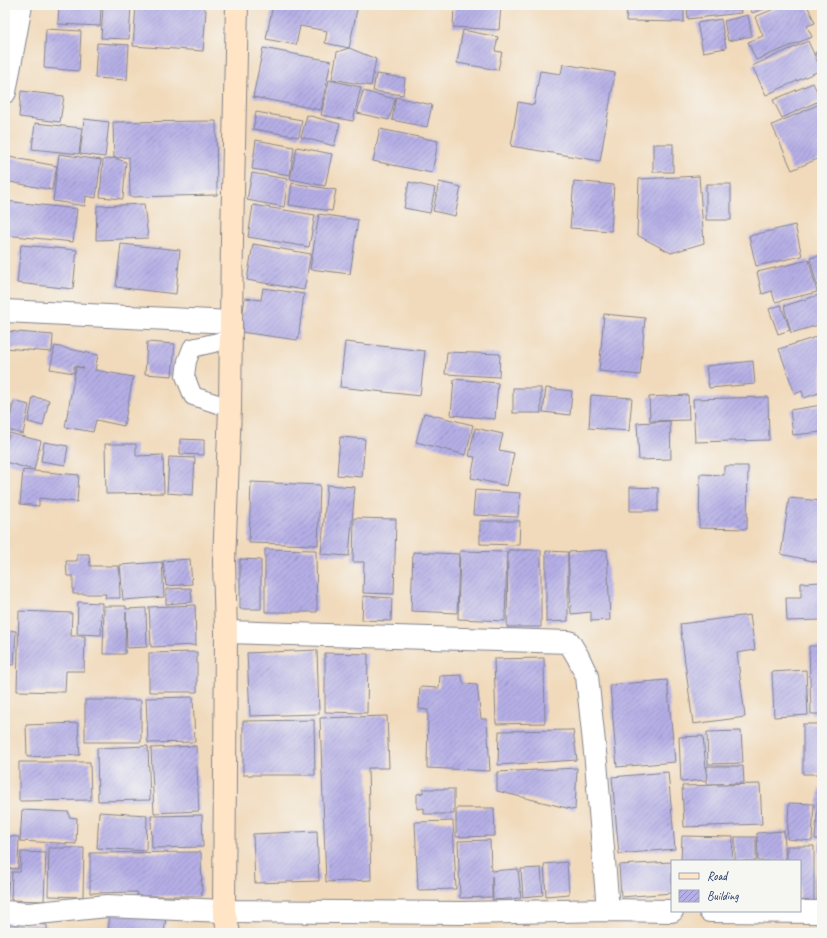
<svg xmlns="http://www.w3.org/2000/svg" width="827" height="938" font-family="Caveat,sans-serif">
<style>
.building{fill:url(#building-hatch)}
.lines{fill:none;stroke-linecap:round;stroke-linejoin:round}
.lane-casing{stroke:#86848c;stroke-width:20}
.street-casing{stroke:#86848c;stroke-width:24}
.secondary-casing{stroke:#86848c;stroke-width:24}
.lane{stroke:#fff;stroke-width:18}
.street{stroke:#fff;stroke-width:22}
.secondary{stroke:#ffe4c6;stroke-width:22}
</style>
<defs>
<pattern id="building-hatch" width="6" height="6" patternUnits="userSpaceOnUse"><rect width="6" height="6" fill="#b5afe6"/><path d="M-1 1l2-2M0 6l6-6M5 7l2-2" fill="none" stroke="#928fbe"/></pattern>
</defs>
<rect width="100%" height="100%" fill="#f6f6f2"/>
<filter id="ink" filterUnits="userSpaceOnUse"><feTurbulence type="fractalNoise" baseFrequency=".025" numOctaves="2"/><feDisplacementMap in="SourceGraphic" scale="8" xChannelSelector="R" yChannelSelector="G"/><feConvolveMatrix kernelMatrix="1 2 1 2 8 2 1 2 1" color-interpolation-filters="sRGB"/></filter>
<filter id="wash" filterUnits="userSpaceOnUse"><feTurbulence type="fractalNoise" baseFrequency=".012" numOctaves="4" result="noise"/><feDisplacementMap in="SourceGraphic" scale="16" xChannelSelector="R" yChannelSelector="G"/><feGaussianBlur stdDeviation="0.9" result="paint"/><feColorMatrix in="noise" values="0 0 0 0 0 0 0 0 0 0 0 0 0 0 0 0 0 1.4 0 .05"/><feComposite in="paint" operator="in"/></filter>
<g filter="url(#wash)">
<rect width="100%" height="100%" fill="#f1dabb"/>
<g id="blocks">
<!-- building -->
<g class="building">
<path d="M59,5H101L100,26L58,24Z"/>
<path d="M103,5H131L129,39L101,38Z"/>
<path d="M136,5H200L206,10L203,51L133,46Z"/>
<path d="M273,5H358L349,48L325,43L327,31L300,26L296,45L266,39Z"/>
<path d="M454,5H501L499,30L453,27Z"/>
<path d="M627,5H684V22L626,21Z"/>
<path d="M687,5H740L741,13L688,19Z"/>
<path d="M749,5H774L752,13Z"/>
<path d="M783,5H807L815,23L807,26L812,37L756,60L748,42L763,36L755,17Z"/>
<path d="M748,15L752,36L728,41L724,21Z"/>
<path d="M721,19L726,48L703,52L697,23Z"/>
<path d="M46,29L81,31L79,71L44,68Z"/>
<path d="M463,30L498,37L495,51L502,52L498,70L457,63Z"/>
<path d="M808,41L821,70L766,95L752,66Z"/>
<path d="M97,43L129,45L127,80L95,78Z"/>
<path d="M263,48L331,61L321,110L253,97Z"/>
<path d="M349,48L376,59L371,86L332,79L337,52Z"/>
<path d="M822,49V66L815,53Z"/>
<path d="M563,64L615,73L600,161L511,146L518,102L534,105L540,71L561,74Z"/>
<path d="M376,74L405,78L403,95L373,91Z"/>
<path d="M329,80L361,87L353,121L321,115Z"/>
<path d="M813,83L821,100L782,118L773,100Z"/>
<path d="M21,91L64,96L60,122L19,117Z"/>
<path d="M363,91L395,99L389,120L357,113Z"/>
<path d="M396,97L432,105L427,127L392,120Z"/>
<path d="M822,103V157L792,170L772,125Z"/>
<path d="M256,112L302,120L299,137L253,129Z"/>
<path d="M307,115L340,124L334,146L301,137Z"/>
<path d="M84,119L109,122L105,157L80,154Z"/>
<path d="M216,121L217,195L130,197L129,157L114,158L126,162L123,199L100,197L103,160L114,158L113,122Z"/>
<path d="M35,123L82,128L79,154L32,149Z"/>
<path d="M380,129L438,141L432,173L373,161Z"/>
<path d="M256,140L294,147L290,175L252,169Z"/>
<rect x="653" y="144" width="20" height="28"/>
<path d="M297,147L332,154L325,186L290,179Z"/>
<path d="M59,154L101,160L96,198L86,196L85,206L53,201Z"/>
<path d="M9,157L57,166L52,190L5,181Z"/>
<path d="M252,173L288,179L284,207L247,200Z"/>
<path d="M699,176L704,243L671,253L637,235L639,179Z"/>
<path d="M574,181L614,185L611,231L570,228Z"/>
<path d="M409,182L435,188L430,213L404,208Z"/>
<path d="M439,182L461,187L455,216L433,211Z"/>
<path d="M292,183L336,190L332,211L289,205Z"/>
<rect x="706" y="184" width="25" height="36"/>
<path d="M5,201L77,209L73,242L5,235Z"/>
<path d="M144,204L148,238L96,240L97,206Z"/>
<path d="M253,205L315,215L309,247L248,237Z"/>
<path d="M319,214L358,220L350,274L310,269Z"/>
<path d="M795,225L802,256L756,266L749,236Z"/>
<path d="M121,244L180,250L176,294L116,287Z"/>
<path d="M253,244L311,254L304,290L247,280Z"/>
<path d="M21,245L77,250L73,289L17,283Z"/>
<path d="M822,255V285L817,286L810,258Z"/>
<path d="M809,260L817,292L775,302L772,291L762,294L757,272Z"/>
<path d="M263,288L304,294L298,340L240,332L245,298L261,300Z"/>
<path d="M822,294V324L791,333L784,306Z"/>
<path d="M781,305L790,330L778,334L769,309Z"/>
<path d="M604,314L645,318L640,375L599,371Z"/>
<path d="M5,331L53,335L52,352L5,348Z"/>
<path d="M822,335V392L804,398L802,391L795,394L779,349Z"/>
<path d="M147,342L175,344L172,376L145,374Z"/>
<path d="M345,342L425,351L420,396L340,387Z"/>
<path d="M55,346L98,355L95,370L133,377L124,426L96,420L93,432L65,427L76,367L84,368L74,366V373L50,369Z"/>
<path d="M447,352L500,354L499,377L445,374Z"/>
<path d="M753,361L755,384L709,388L706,366Z"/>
<path d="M454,379L498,383L495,419L451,415Z"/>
<rect x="513" y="388" width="28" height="25"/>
<path d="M546,388L572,391L570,415L543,412Z"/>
<path d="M591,395L632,398L629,431L589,428Z"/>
<path d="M688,395L689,420L650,421L649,397Z"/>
<path d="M33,397L49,400L43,426L28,422Z"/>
<path d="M768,397L769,440L695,442L693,399Z"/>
<path d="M14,401L29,405L23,434L7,430Z"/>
<path d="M5,403L11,405L6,429H5Z"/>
<path d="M822,405V432L793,435L790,410Z"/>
<path d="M424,413L473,425L466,455L416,442Z"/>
<path d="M670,421L671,459L639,460L637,423Z"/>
<path d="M475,428L503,434L499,450L514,453L507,486L471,478L475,457L469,456Z"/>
<path d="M9,433L41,441L34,470L5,462V449Z"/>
<path d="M340,437L365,439L362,477L337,475Z"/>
<path d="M180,439L204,440V455L180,454Z"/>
<path d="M44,442L68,446L65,465L41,461Z"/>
<path d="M105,444H136V456L163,455L164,493L106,494Z"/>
<path d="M169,457L195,458L193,495L167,493Z"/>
<path d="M724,466H748L747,529L699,528L700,474L724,475Z"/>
<path d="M23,470L79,475L77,502L39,498V506L20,504Z"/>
<path d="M251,482L320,485L318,545L249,543Z"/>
<path d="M327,485L355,487L349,556L321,554Z"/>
<path d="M630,487L658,488V511H630Z"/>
<path d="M475,490L520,493L518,517L473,515Z"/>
<path d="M789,498L822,501V563L781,554Z"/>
<path d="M354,518L396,519L394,594L363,593L364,562H353Z"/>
<path d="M480,521H520L519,545L480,544Z"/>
<path d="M265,549L316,550L317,612H265Z"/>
<path d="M508,550H541V627H507Z"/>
<path d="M607,550L610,620L591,621V612L571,614L568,552Z"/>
<path d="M460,551L507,552L505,621L458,619Z"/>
<path d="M546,551L568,552V621L546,622Z"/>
<path d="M413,552L459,554L457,613L411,611Z"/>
<path d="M77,554H89L90,566H119L120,598H105L106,594H73V576H67L66,561H77Z"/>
<path d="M190,559L192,584L166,586L163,561Z"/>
<path d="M240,559L261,560V609H240Z"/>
<path d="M162,562L164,597L123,600L120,565Z"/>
<path d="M822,582V620L787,621L786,598H801V583Z"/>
<path d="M191,588L192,602L166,604V589Z"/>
<path d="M363,596L392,598L391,621L362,620Z"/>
<path d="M78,602L102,603L101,635L77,634Z"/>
<path d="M195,605L196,645L151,647L149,607Z"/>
<path d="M104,606H126V609L146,608L147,647L127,648L126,612L125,654H103Z"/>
<path d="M19,611L72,613L71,636H85L84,671H66L65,692L17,691Z"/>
<path d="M750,615L755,650L737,653L745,717L693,724L680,624Z"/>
<path d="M5,630L16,631L14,665L5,664Z"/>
<path d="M809,646H822V714H811Z"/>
<path d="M317,650L319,714L250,716L247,653Z"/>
<path d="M197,652V692H149V653Z"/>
<path d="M325,653L368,654L367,713L325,712Z"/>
<path d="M544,658L545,723L496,724L494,659Z"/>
<path d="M806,670L808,715L774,717L772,672Z"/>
<path d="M461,675L464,684L477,685L481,719H487L490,771L427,768L428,710L419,709L420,687L439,688L440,676Z"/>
<path d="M667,680L675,762L617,767L610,685Z"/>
<path d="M193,697L195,742L148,743L146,698Z"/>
<rect x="85" y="700" width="56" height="42"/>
<path d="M387,716L389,768H368L371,880L326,882L320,718Z"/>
<path d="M314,720L315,775H243V721Z"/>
<path d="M78,723L80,755L27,757L26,725Z"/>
<rect x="803" y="724" width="19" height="50"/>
<path d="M573,730L577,760L498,765L499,731Z"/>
<path d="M741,731L743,763L708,764L707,732Z"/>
<path d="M703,736L707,780L681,782L679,737Z"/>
<path d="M148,746L150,800L98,801L97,748Z"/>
<path d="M196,746L199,811L154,813L151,748Z"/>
<path d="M19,762H90L91,800L19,801Z"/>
<path d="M707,766H743L744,783L707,784Z"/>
<path d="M577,768L575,810L497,791V772Z"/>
<path d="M668,772L675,849L619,854L612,777Z"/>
<path d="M760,784L762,824L684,827L682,786Z"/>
<path d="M819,788L822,789V839H815Z"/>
<path d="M423,789H454V814H424V808L417,809V794L423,793Z"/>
<path d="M789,803L814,804L812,841L787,839Z"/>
<path d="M456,808H494L495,836L456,837Z"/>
<path d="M22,810L69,812V817L77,818L76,844L20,841Z"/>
<path d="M99,812L147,815L146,851L97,848Z"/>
<path d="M202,815L203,847L152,848L151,816Z"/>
<path d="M453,821L456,889L418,890L415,822Z"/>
<path d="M317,831L319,881L255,883L253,834Z"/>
<path d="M784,831L786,861H758L757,833Z"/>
<path d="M5,836L19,837L18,869L5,868Z"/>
<path d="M682,836L733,837L732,861H681Z"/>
<rect x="735" y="837" width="21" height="24"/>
<path d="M490,840L491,871L518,869L521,898L493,900L492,876V897L460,898L458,841Z"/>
<path d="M819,843H822V904L817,903Z"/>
<path d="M787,846H814V902H800V861H787Z"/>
<path d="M49,848H84L83,897L48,896Z"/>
<path d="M21,852L46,853L44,901L11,900L12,872H20Z"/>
<path d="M201,852L202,896H137V892L90,893V853Z"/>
<path d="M567,862L569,894L546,896L544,864Z"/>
<path d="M672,862V893L621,897L619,865Z"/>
<path d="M541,868L543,895L523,897L521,869Z"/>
<path d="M5,872H9L7,902H5Z"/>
<path d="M110,913L166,918L164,933H108Z"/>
<path d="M5,922L47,925V933H5Z"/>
</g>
</g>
</g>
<g filter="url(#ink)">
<use href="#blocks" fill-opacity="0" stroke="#86848c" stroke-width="1"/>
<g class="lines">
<defs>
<path id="lane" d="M230,408L193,396L185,376L187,361L192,348L231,339"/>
<g id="street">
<path d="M5,92L21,5"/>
<path d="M5,311L231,322"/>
<path d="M226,632L569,642L578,657L587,676L596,762L608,910"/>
<path d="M710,911L822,912"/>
<path d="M5,912L28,914L107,906L224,911L461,913L608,910L672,911"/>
</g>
<path id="secondary" d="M229,933L224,911L226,632L224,562L230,408L232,239L237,5"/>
</defs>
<!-- lane casing -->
<use href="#lane" class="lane-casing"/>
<!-- street casing -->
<use href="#street" class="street-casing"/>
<!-- secondary casing -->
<use href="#secondary" class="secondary-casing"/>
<!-- lane -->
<use href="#lane" class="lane"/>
<!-- street -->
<use href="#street" class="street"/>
<!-- secondary -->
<use href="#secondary" class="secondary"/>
</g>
</g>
<!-- margin -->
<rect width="827" height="938" fill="none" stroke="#f6f6f2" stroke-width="20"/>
<!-- legend -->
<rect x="671" y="860" width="130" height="52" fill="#f6f6f2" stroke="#9ea6b7"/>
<rect x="679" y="873" width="20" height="6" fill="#ffe4c6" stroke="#9ea6b7"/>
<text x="707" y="880" font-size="12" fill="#1b2f5e">Road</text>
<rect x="679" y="890" width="20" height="12" fill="url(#building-hatch)" stroke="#9ea6b7"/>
<text x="707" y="900" font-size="12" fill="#1b2f5e">Building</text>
</svg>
